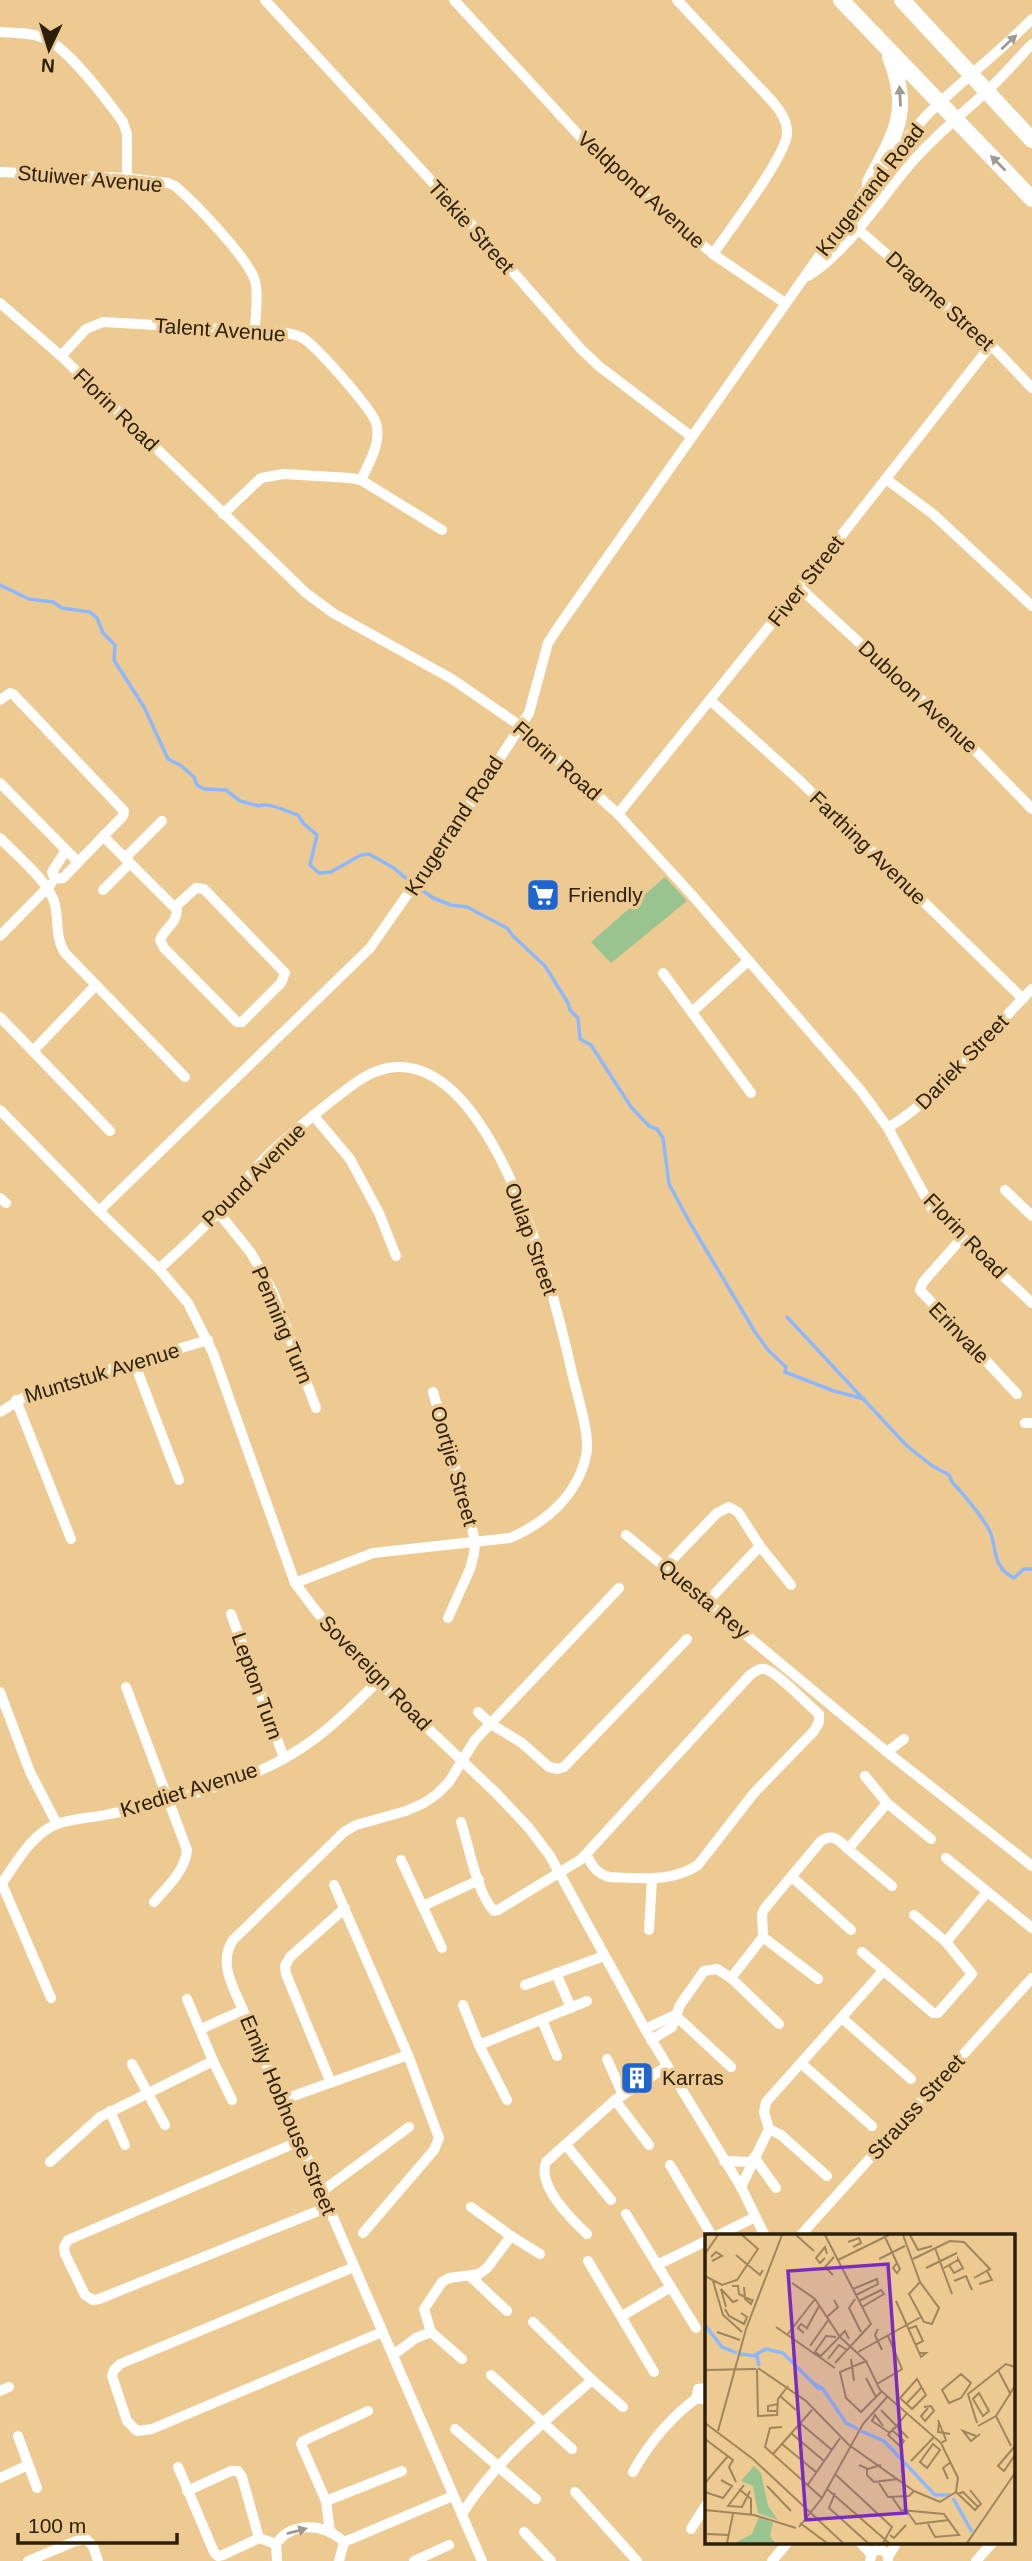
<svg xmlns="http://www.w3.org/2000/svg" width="1032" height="2561" font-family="Helvetica,sans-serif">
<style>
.green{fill:#99c38f}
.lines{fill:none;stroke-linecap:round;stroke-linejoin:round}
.stream{stroke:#8db8fd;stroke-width:3.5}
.minor{stroke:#fff;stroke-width:10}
.secondary{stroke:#fff;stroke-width:16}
.oneway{fill:#a09b90}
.labels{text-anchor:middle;stroke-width:7;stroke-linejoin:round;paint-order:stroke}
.street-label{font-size:21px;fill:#2d2008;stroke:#edca91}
.poi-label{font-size:21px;fill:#2d2008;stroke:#edca91;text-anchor:start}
.inset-river{fill:none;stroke:#8db8fd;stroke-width:3.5}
.inset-road{fill:none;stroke:#a0865a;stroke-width:2}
.view{fill:#7b2cbf;fill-opacity:0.15;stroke:#7b2cbf;stroke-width:3.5}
.inset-edge{fill:none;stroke:#2d2008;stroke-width:3.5}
</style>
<rect width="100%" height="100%" fill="#edca91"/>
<!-- green -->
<path class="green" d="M665,877L687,901L611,963L591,942Z"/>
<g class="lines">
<!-- stream -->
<g class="stream">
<path d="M0,585L29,599L53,602L62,608L90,612L97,618L103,633L115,645L114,660L144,707L168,759L180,765L194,777L197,785L204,789L226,790L240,801L259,806C270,802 287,812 298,815L303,823L317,835L310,865L319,873L331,872L361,855L369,854L394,868L408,880"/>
<path d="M422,890L433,898L451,905L467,907L507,928L513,936L545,966L568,1003L570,1010L578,1018L580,1039L591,1045L631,1107L649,1126L657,1129L663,1138L669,1184L690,1223L755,1332L768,1350L786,1367L785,1372L834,1391L864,1399"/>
<path d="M787,1317L907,1446L931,1465L949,1475L952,1482C964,1495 977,1510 987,1526C999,1544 989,1566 1014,1578L1024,1569H1032"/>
</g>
<!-- minor -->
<g class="minor">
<path d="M265,0L471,224L580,348L600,367L692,437"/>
<path d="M454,0L598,156L713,254L785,303"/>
<path d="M677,0L772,101C780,110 788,121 787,134C786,156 728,232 713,254"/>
<path d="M0,32C14,33 30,32 44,38C67,47 107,100 123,122L127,134V178"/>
<path d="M885,165C899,149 912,131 927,115C961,81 999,53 1032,19"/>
<path d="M0,172L127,178L168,183L175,186C194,202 249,259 255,281C259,296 255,315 255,330"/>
<path d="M845,218L991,345L1032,388"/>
<path d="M808,276C848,252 882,196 913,161C936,135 962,114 987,91C1003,76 1017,60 1032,44"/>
<path d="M0,303L61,356L306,593L333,613L452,679L519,725L618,814L692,895L862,1092L888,1128L932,1209L1032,1303"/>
<path d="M61,356L86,329L103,322L279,332C287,333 294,334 301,337C315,344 371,408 376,423C382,442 369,463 361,480"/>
<path d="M886,479L933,514L1032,606"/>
<path d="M223,514L261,478L283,474L351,478L361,480L442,530"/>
<path d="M800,588L968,743L1032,809"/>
<path d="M0,700L10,693L13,694L124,811L123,816L63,878L55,879"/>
<path d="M710,700L799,780L1023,999"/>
<path d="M0,783L78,862"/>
<path d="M618,814L800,588L991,345"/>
<path d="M103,836L177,910C177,923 164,929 160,940L164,948L237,1022H242L281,983L285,973L204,889L196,888L175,907"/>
<path d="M0,838C16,855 50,882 55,905C59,922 55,938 65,953L185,1077"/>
<path d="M125,858L162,821"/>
<path d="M55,879L52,872L66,850"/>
<path d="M103,890L130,863"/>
<path d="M0,936L51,884"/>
<path d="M663,973L751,1093"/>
<path d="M692,1012L748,961"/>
<path d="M0,1017L110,1131"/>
<path d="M33,1051L96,985"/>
<path d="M0,1110L99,1211L159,1269L188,1303L213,1353L295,1583L316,1611L378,1681L496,1793L529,1828L550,1856L645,2029L741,2187L765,2236"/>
<path d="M313,1115L350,1159L379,1213L396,1256"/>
<path d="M888,1128C946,1092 984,1037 1032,989"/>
<path d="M1005,1190L1032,1216"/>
<path d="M0,1198L6,1203"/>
<path d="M99,1211L370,948L467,809L529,713L548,643L559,626L874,178"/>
<path d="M218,1212L251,1253L273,1292L316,1408"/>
<path d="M962,1238L923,1282L920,1290L1017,1394"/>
<path d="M159,1269C179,1251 198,1233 217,1214C234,1196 248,1176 265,1158C286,1137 310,1118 334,1099C351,1086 367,1072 388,1068C493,1049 556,1300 572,1373C577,1395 591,1436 586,1456C577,1496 545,1523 510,1538L373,1553L295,1583"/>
<path d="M134,1362L179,1480"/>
<path d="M433,1392L470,1519L475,1542L474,1554L470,1569L448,1618"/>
<path d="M16,1400L71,1539"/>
<path d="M0,1412L31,1393L208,1340"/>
<path d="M1025,1423H1032"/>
<path d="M626,1535L887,1752L1032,1866"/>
<path d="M665,1567L717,1513L729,1507L738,1512L760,1546L791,1585"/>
<path d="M707,1602L760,1546"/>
<path d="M231,1614L284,1758"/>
<path d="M126,1687L187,1850C185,1871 167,1887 154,1902"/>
<path d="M0,1692L30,1772L57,1824"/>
<path d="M478,1712L491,1724L522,1743L549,1767L558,1769L564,1767L687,1639"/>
<path d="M887,1752L904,1739"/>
<path d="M887,1803L931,1839"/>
<path d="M461,1822C469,1846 477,1894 494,1911L498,1910L580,1860L586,1854L750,1675C754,1672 759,1668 765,1669C777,1672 808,1705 819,1714V1722L814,1731L754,1793L698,1865C671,1883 640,1878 609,1877C596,1873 592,1866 586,1854"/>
<path d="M848,1849L892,1886"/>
<path d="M946,1858L1032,1928"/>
<path d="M401,1860L442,1948"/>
<path d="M792,1877L851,1930"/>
<path d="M2,1884L51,1998"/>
<path d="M334,1885L408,2055L439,2138L434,2150L363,2233"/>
<path d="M0,1886C15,1865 31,1834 57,1824C73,1818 93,1818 110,1814C154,1805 197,1794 239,1779C300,1757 334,1726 378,1681"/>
<path d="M423,1906L479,1880"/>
<path d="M649,1930L652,1879"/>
<path d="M763,1937L818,1979"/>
<path d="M946,1942L987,1892"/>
<path d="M862,1952L933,2013H938L972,1974L946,1942L914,1915"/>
<path d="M556,1973L571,2008"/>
<path d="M731,1978L779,2024"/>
<path d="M525,1985L604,1956"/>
<path d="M187,1999L213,2061L232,2100"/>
<path d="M463,2005L479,2045L507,2100"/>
<path d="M675,2015L731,2067"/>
<path d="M842,2018L911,2079"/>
<path d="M542,2020L557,2056"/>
<path d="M201,2029L243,2010"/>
<path d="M645,2029L675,2015"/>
<path d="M651,2040L672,2027L680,2005L704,1971L717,1969L731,1978L763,1937L762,1914L765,1908L821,1841C833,1833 839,1840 848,1849L887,1803L865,1776"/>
<path d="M479,2045L587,2001"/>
<path d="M607,2059L623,2095"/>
<path d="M132,2064L165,2125"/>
<path d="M802,2064L872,2126"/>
<path d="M331,2083L286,1974L285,1966L290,1957L345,1908"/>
<path d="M282,2100L408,2055"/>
<path d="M615,2100L649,2145"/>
<path d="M110,2111L125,2145"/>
<path d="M769,2129L781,2135L827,2176"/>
<path d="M300,2141L68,2240L64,2247L65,2254L85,2295L93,2300L99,2299L328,2207"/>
<path d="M566,2145L611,2200"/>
<path d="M754,2157L776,2188"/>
<path d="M724,2161L751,2162"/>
<path d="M50,2162L100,2117L213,2061"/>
<path d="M670,2165L712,2236"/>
<path d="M741,2187L769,2129L764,2112L766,2102L883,1971"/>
<path d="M321,2192L409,2127"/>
<path d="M471,2207L511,2236L540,2254"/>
<path d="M626,2214L696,2328"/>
<path d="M587,2234C571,2219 537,2186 546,2162L615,2100L666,2067"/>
<path d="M717,2236L755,2217"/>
<path d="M800,2236L1032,1978"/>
<path d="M588,2261L654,2372"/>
<path d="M657,2265L706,2241"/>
<path d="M354,2267L120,2364L114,2370L112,2376L127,2421L137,2431L152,2429L382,2332"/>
<path d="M470,2276L507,2311"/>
<path d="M622,2316L671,2287"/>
<path d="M533,2322L592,2380L623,2407"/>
<path d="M431,2332L462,2359"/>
<path d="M393,2355L416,2338L431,2332L424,2309L442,2282L449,2278L479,2274L487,2268L511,2236"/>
<path d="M491,2375L572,2449"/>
<path d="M706,2388L698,2389L697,2395L700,2399H706"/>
<path d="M0,2391L9,2387"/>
<path d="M455,2429L536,2499"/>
<path d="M18,2436L37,2488"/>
<path d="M178,2467L214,2552L218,2556L223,2555L259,2538L276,2544"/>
<path d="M633,2472C650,2441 670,2418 698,2397"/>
<path d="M0,2478L28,2465"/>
<path d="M187,2491L231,2471H238L242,2477L259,2538"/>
<path d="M575,2492L637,2561"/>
<path d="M326,2501L402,2471"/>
<path d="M462,2514C495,2461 545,2421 592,2380"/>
<path d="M691,2529L706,2505"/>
<path d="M330,2532L326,2501L301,2444L303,2441L368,2411"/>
<path d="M524,2532L551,2561"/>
<path d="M344,2542L453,2496"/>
<path d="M860,2542L871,2554"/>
<path d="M888,2557L897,2542"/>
<path d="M28,2561L76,2541L86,2539L93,2546L98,2561"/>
<path d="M277,2561L276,2544C292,2521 324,2523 344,2542L339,2561"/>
<path d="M414,2561L449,2545"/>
<path d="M482,2561L243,2010C233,1987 218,1963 233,1940L344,1832L356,1825L406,1811L424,1803L437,1794L449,1782L475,1740L619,1588"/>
<path d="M772,2561L788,2542"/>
<path d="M870,2561L872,2552L880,2549L888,2554V2561"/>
<path d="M976,2561L993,2542"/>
</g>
<!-- secondary -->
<g class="secondary">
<path d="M841,0L1032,199"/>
<path d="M902,0L1032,140"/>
<path d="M870,182C895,134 912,112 890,57"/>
</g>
</g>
<!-- one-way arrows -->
<defs><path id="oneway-solid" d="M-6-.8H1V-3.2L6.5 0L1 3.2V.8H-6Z" transform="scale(1.75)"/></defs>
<g class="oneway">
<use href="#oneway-solid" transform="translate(1009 42) rotate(-43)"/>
<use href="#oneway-solid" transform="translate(900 96) rotate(-93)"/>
<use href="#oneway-solid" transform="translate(998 163) rotate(-135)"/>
<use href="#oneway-solid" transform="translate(297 2531) rotate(-15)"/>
</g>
<!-- icons -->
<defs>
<symbol id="supermarket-square" viewBox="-11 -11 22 22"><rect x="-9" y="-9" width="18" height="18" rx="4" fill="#1f65d1" stroke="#edca91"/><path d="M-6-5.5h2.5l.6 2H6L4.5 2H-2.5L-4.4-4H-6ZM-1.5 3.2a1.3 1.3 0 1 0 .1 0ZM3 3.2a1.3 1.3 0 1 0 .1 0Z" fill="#fff"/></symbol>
<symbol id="building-square" viewBox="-11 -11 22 22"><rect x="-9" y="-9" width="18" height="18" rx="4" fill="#1f65d1" stroke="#edca91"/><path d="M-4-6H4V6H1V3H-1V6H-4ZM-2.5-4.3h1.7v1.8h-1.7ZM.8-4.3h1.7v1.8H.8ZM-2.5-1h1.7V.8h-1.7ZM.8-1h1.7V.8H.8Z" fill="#fff"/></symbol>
</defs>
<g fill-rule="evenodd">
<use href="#supermarket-square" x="524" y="876" width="38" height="38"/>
<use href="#building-square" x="618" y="2059" width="38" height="38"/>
</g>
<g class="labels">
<!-- street labels -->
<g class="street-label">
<text transform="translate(90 179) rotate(5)" y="7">Stuiwer Avenue</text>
<text transform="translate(641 190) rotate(42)" y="7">Veldpond Avenue</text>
<text transform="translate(870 190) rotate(-52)" y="7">Krugerrand Road</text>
<text transform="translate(471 227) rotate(48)" y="7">Tiekie Street</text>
<text transform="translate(940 301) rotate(42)" y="7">Dragme Street</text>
<text transform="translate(220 330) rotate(4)" y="7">Talent Avenue</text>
<text transform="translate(116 410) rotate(44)" y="7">Florin Road</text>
<text transform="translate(806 581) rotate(-52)" y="7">Fiver Street</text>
<text transform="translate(918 697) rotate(43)" y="7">Dubloon Avenue</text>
<text transform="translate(557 761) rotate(41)" y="7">Florin Road</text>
<text transform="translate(454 826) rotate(-57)" y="7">Krugerrand Road</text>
<text transform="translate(868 848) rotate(44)" y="7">Farthing Avenue</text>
<text transform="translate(962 1062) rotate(-46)" y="7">Dariek Street</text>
<text transform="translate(254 1175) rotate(-45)" y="7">Pound Avenue</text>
<text transform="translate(965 1236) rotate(46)" y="7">Florin Road</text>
<text transform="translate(531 1239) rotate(70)" y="7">Oulap Street</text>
<text transform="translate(282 1325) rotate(67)" y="7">Penning Turn</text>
<text transform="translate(959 1333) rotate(46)" y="7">Erinvale</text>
<text transform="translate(102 1373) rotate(-17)" y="7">Muntstuk Avenue</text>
<text transform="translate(454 1466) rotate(74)" y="7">Oortjie Street</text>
<text transform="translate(704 1599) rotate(40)" y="7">Questa Rey</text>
<text transform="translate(375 1673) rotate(46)" y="7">Sovereign Road</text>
<text transform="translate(257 1686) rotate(70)" y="7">Lepton Turn</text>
<text transform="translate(189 1790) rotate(-17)" y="7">Krediet Avenue</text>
<text transform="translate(916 2107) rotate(-48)" y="7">Strauss Street</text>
<text transform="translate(288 2115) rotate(67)" y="7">Emily Hobhouse Street</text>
</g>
<!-- poi labels -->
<g class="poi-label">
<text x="568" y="902">Friendly</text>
<text x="662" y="2085">Karras</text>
</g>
</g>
<!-- overview -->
<g transform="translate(705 2234)">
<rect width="310" height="310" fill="#edca91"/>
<path d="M49,232L56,239L63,272L73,286L53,279L48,252L36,247ZM54,283L68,289L65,302L70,309H30L47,300Z" fill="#99c38f"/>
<path class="inset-river" d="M0,91L17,113L32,119M35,120L52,122L54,132M50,121L61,115L78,119L115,156M108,149L118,155L141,189L153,195M156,197L179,207L230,261H245M248,264L267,298"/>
<path class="inset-road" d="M91,1L109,17M120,1L166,90L130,129M198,1L215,48L234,74L227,90L219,88L204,60L215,48M205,1L213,16L227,12M180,3L187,18L192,29L195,35L192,39L188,34L192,29M143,8L154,4L156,9L148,13M230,14L247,60M0,20L13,1M31,21L55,41L58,36M6,23L11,18L17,22L7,27M120,24L115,29L111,24L120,13L122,20M174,25L200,12M208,25L245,7L259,8L285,35L269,44M133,26L184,1M221,34L252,19M239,34L253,26V25L258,34L249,39L244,31M128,41L120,33L129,23M0,42L17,51L32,46L53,15L37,1M8,47L18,81L37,98M249,47L261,42L267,56M274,50L287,46L282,37M27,52H33L34,60L48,67M39,53L40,65L46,70L48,65M148,55L172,45L173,50L151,61M150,65L144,74L156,98M154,67L176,56L179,60L157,73M191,67L216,123L221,119H214M21,73L16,55L28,68L33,66M20,75L24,82L39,90L42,83L36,79M122,83L133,73L129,66M71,93L130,134M102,94L114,72M173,95L170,101L177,116M203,95L211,92L218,107L210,111M12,98L35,106M99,99L93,94L96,90L103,95M82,101L110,65M131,103L121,102L110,118L116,122L140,97L144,105M105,112L124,85M153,118L216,83M123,125L134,111L142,116M146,125L149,147M161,127L135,138L141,164L156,178L177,157M53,134L101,167L144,211L209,257L235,268L251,258L253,244L236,209L175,156L161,127L135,103L110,65L87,49M52,135L53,182L72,181L73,165L83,152M0,136L51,135M293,136L305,159M256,140L266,149L256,164L244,169L237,156ZM161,144L171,163M212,145L221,161L207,175L195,164ZM172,150L197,135L183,102M274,159L284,177L278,182L268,165ZM75,162L91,176M201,170L217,153M219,173L226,172L229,177L220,187L216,182L223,174M176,176L203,204M71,177H63V172L73,170M291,182L306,212M233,186L241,206L236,209M0,189L48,225L138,309M95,189L127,216M234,189L233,198L245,200M272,189L263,160L301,130L310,133M178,192L170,181L167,187L185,199M273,192L291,182L310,152M77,193L65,194L60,213L117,264M187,196L199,207L195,212L183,201L189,194H190L202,179M13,197L41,95L77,1M86,199L119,227M271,202L258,197L266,207L275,200M0,205L28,226L24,233L31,248M77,210L111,238M228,210L235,216L222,234L215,228ZM310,212L293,232L299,237L310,221M68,220L107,176M206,227L229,203M154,231L163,235L176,231M162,235V241L169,248L193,245M131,241L187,293L178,309M243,245L238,234L246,228M0,249L23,222M174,249L183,263L204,262L209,257M39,251L23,272L37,273L45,257M62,252L86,277M102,252L135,204M34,255L46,265V281M122,255L184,309M0,258L18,264L27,252L16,246M251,258L270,276L276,270L265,256M130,259L124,274L163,309M253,260L258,258L273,273M187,263L196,276L239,280L254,301L230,303L223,290M0,276L49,281L91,294M201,276L211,290L244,286M95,289L122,309M94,293L117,264L158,190L183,162M2,300L24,301M185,301L189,304L201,291M22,309L28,280M262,309L310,239"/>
<path class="view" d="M183,30L201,279L101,286L83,37Z"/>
<rect width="310" height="310" class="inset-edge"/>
</g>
<!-- north arrow -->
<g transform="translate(49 49) rotate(184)" stroke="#edca91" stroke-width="5" paint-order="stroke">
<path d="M0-5L12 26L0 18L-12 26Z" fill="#2d2008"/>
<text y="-10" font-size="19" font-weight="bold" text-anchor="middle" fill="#2d2008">N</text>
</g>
<!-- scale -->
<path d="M18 2533v10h159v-10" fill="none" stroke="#2d2008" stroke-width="3.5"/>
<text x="28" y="2533" font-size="21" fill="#2d2008" stroke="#edca91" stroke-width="5" paint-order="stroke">100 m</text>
</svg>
